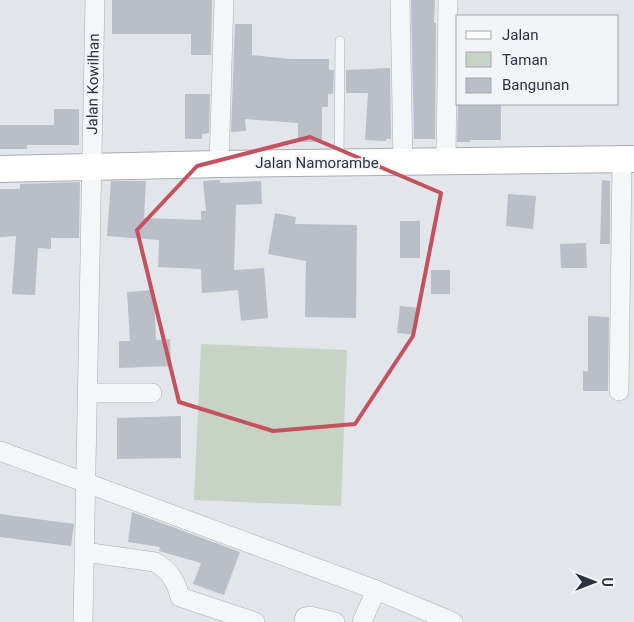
<svg xmlns="http://www.w3.org/2000/svg" width="634" height="622" font-family="Roboto,sans-serif">
<style>
.green{fill:#c7d3c4}
.building{fill:#babec6}
.lines{fill:none;stroke-linecap:round;stroke-linejoin:round}
.service-casing{stroke:#a8acb3;stroke-width:10}
.minor-casing{stroke:#a8acb3;stroke-width:20}
.secondary-casing{stroke:#a8acb3;stroke-width:28}
.service{stroke:#f5f6f8;stroke-width:9}
.minor{stroke:#f5f6f8;stroke-width:19}
.secondary{stroke:#fff;stroke-width:26}
.marked{fill:none;stroke:#c4525e;stroke-width:4;stroke-linejoin:round}
.labels{text-anchor:middle;stroke-width:4;stroke-linejoin:round;paint-order:stroke}
.street-label{font-size:15px;fill:#2c3240;stroke:#f2f4f7}
</style>
<rect width="100%" height="100%" fill="#e2e5e9"/>
<!-- green -->
<path class="green" d="M201,344L347,350L341,506L194,500Z"/>
<!-- building -->
<g class="building">
<path d="M112,0H212L211,55H191V34H112Z"/>
<path d="M411,0H435L434,23H436L435,139H414Z"/>
<path d="M235,24H252V55L290,59H329V70H334L333,94H328V107H322V142H298V123L245,119L246,131L231,132Z"/>
<path d="M390,68L391,139H386V141L365,140L368,93H346V70Z"/>
<path d="M185,94H210L209,133L202,134V139H185Z"/>
<path d="M458,104H501V140H470V142H457Z"/>
<path d="M54,109H79V145H27V149H0V125H54Z"/>
<path d="M220,180V183L261,181L262,204L236,205L234,270L264,268L268,318L241,321L238,290L202,293L201,269L158,267L159,240L107,236L111,181H146L144,218L201,220V211H206L203,181Z"/>
<path d="M602,180L610,181V244H600Z"/>
<path d="M80,182L79,238H51V249L38,248L35,295L12,294L16,236L0,237V189H20V184Z"/>
<path d="M508,194L536,196L533,229L506,226Z"/>
<path d="M275,213L296,217L295,224L357,225L356,318L305,317L306,261L268,254Z"/>
<rect x="400" y="221" width="20" height="37"/>
<path d="M586,243L587,268H561L560,244Z"/>
<rect x="431" y="270" width="19" height="24"/>
<path d="M154,290L156,340L170,339L171,366L119,368V341H130L127,292Z"/>
<path d="M400,306L418,308L415,335L397,333Z"/>
<path d="M588,316L609,317L608,391H583V371H588Z"/>
<path d="M181,416V458L117,459V418Z"/>
<path d="M132,512L240,552L224,595L193,584L201,563L159,551L160,547L128,542Z"/>
<path d="M0,514L74,524L71,546L0,537Z"/>
</g>
<g class="lines">
<defs>
<path id="service" d="M339,161L340,41"/>
<g id="minor">
<path d="M400,0L403,163"/>
<path d="M446,161L448,0"/>
<path d="M219,164L224,0"/>
<path d="M619,391L622,160"/>
<path d="M88,393H152"/>
<path d="M0,451L376,590L453,622"/>
<path d="M84,552L155,562C170,571 176,581 180,597L255,622"/>
<path d="M83,622L95,0"/>
<path d="M304,622L305,617L310,616L335,622"/>
<path d="M362,622L376,590"/>
</g>
<path id="secondary" d="M0,169L219,164L634,159"/>
</defs>
<!-- service casing -->
<use href="#service" class="service-casing"/>
<!-- minor casing -->
<use href="#minor" class="minor-casing"/>
<!-- secondary casing -->
<use href="#secondary" class="secondary-casing"/>
<!-- service -->
<use href="#service" class="service"/>
<!-- minor -->
<use href="#minor" class="minor"/>
<!-- secondary -->
<use href="#secondary" class="secondary"/>
</g>
<!-- marked area -->
<path class="marked" d="M310,137L441,193L413,336L355,424L273,431L179,402L137,230L197,166Z"/>
<g class="labels">
<!-- street labels -->
<g class="street-label">
<text transform="translate(93 84) rotate(-89)" y="5">Jalan Kowilhan</text>
<text x="317" y="168">Jalan Namorambe</text>
</g>
</g>
<!-- legend -->
<rect x="456" y="15" width="162" height="90" fill="#f2f4f7" stroke="#a3a6ae"/>
<rect x="466" y="31" width="25" height="8" fill="#ffffff" stroke="#a3a6ae"/>
<text x="502" y="40" font-size="15" fill="#2c3240">Jalan</text>
<rect x="466" y="52" width="25" height="15" fill="#c7d3c4" stroke="#a3a6ae"/>
<text x="502" y="65" font-size="15" fill="#2c3240">Taman</text>
<rect x="466" y="78" width="25" height="15" fill="#babec6" stroke="#a3a6ae"/>
<text x="502" y="90" font-size="15" fill="#2c3240">Bangunan</text>
<!-- north arrow -->
<g transform="translate(594 582) rotate(90)" stroke="#f2f4f7" stroke-width="4" paint-order="stroke">
<path d="M0-4L9 19L0 12L-9 19Z" fill="#2c3240"/>
<text y="-8" font-size="14" font-weight="bold" text-anchor="middle" fill="#2c3240">U</text>
</g>
</svg>
